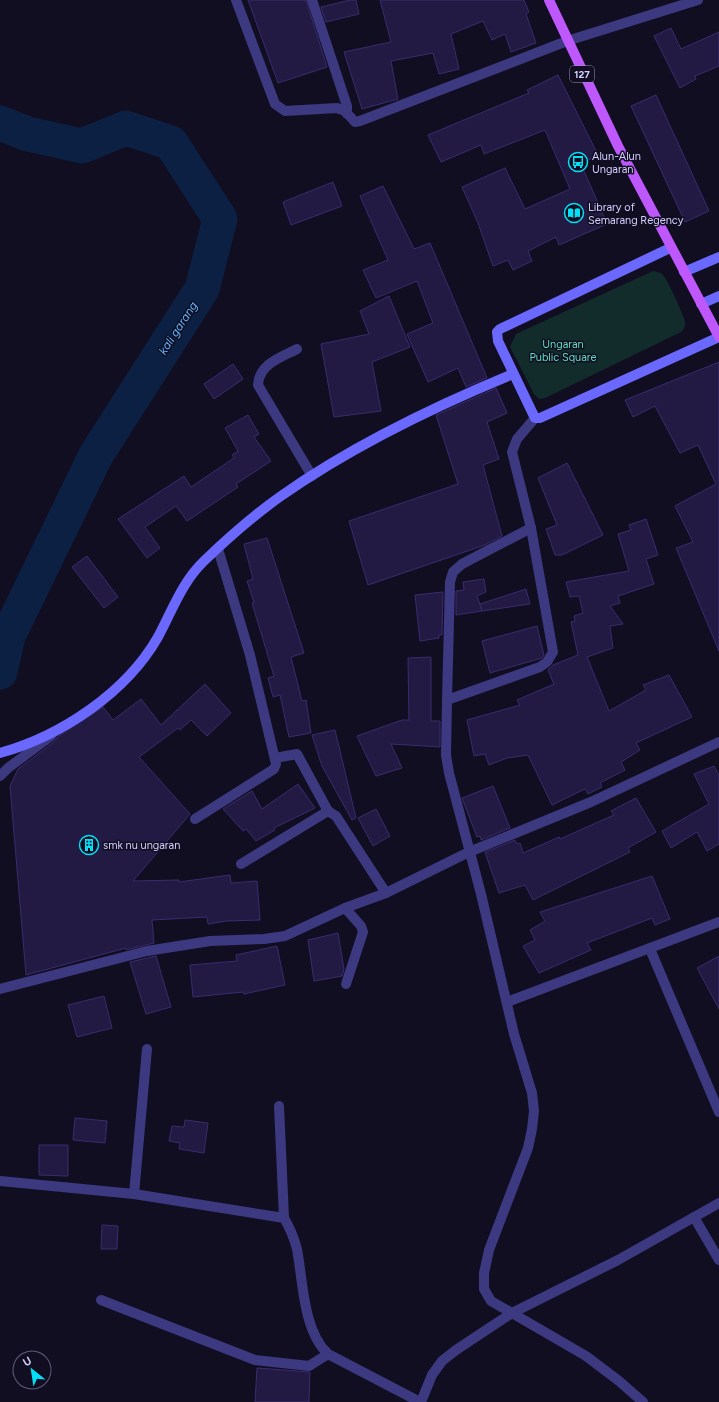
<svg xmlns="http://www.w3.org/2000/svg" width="719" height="1402" font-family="Figtree,sans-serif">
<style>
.green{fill:#112c2b}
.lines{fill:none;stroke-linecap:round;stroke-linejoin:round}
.river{stroke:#0c2043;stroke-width:35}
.building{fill:#221a43;stroke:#392c6e}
.street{stroke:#3c3980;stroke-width:10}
.secondary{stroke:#6b68fd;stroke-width:10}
.primary{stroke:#be58fd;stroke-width:10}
.labels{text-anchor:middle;stroke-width:3;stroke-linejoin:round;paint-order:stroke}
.shield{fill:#110e22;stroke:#9a95bc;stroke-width:1}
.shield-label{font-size:10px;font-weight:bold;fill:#d4cffe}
.poi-label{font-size:11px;fill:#d4cffe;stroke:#110e22;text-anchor:start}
.park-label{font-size:11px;fill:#5cddbd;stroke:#110e22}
.water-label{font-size:12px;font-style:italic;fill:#5fb4fd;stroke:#110e22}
</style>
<rect width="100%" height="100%" fill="#110e22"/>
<!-- green -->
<path class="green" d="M653,271C656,272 659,272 662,274C668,280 682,312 685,321C686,325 684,329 681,332L545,398L539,399L534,394L510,347L516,334Z"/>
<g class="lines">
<!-- river -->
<path class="river" d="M0,123L28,134L82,146L126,128L171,143L220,219L202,289L96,455L8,636L0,672"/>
</g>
<!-- building -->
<g class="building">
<path d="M248,0H306L327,67L278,83Z"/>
<path d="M350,0H356L359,14L326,22L321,7Z"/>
<path d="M380,0H524L529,12L526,14L536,43L511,52L505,34L492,40L483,21L451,34L459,69L439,74L433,53L391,61L398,99L362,109L344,52L391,42Z"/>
<path d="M671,28L681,49L719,32V66L695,76L696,79L680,88L654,36Z"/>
<path d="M558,75L598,155L581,164L607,224L559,245L556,237L528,251L532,261L513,270L508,260L493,266L478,223L462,187L505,168L525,209L570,189L545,130L484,154L481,145L441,162L428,135L529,93L527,90Z"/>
<path d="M656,95L709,211L685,222L631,106Z"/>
<path d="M333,182L342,206L291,225L283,202Z"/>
<path d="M383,186L414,249L430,243L487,378L466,387L458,368L428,382L407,334L433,323L417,281L376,298L363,270L388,260L360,196Z"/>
<path d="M389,296L410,347L372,362L381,411L334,417L321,344L369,334L360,311Z"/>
<path d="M719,362V651L676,548L693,542L675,506L716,484L698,445L680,453L655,406L633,417L625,400Z"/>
<path d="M233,364L243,379L214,399L204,384Z"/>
<path d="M496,388L507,413L487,422L499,459L483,465L502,536L485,545L368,585L349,521L458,484L436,415Z"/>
<path d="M248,415L259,434L254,437L271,461L236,484L238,487L187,521L176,506L145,527L160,548L147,558L118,519L184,476L191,487L234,458L232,455L238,451L225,428Z"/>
<path d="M567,463L603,535L562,555H555L546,529L557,525L538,478Z"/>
<path d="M646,519L658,555L646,559L654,584L618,596L620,603L610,606L623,624L610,626L613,648L587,657L609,711L646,690L643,685L669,675L692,717L636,743L640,750L621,762L625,770L600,783L602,787L588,794L585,789L552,805L528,755L507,758L489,765L485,754L474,756L467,720L520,705L517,700L554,684L548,670L553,665L578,655L571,622L575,621L574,616L583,613L579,596L570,597L566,582L629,571L618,534L631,530L629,525Z"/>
<path d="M267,538L304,653L291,657L302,701L306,700L311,733L289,737L280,695L273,697L268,678L274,676L252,603H254L247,581L253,579L244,544Z"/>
<path d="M87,556L118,597L104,608L72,567Z"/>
<path d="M484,579L486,592L477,596L482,611L456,615V591L464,590L463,582Z"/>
<path d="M526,589L530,604L482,611L480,604Z"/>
<path d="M443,592L442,635H439V638L420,641L415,595Z"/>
<path d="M537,626L544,655L542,658L490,673L482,641Z"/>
<path d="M431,657V721H440V747L391,744L402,768L376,776L357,736L402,720H409L408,658Z"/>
<path d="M205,684L231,713L207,736L191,720L180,730L178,728L139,757L190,814L133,881L179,880V882L230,875L231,883L257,881L260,920L226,921L208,924L207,917L152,920L154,943L126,950V948L26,975L10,786L18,769L55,741L57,737L103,707L113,720L141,699L161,725Z"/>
<path d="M335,730L356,818L352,820L322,766L312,735Z"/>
<path d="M714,766L719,775V844L707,851L697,832L671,848L662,831L709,804L694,774Z"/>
<path d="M298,784L315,808L274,828L275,830L256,841L246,829L243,831L223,809L252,791L262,809Z"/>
<path d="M493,786L510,828L481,840L480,836L477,837L462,798Z"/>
<path d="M636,798L656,832L628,848L630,852L533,900L525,885L499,893L485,852L515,840L517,844L520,843L523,853L559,837L560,839L614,815L611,811Z"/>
<path d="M376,809L390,836L373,846L358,818Z"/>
<path d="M652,876L670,919L655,925L652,918L587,943L591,950L539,973L523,946L535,940L530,930L545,921L540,912Z"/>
<path d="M338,933L344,969L342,976L314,981L308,940Z"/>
<path d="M277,946L285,985L244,994L243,992L193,997L190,965L237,961L236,955Z"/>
<path d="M156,956L171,1007L146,1014L130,962Z"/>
<path d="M719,956V1009L697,968Z"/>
<path d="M104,996L112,1028L77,1037L68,1005Z"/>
<path d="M75,1118L107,1121L105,1143L73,1140Z"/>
<path d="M185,1120L208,1123L204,1153L179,1149L180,1143L169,1141L172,1126L184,1127Z"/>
<path d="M39,1145H68V1176L39,1175Z"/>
<path d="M102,1225L118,1226L117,1249H101Z"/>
<path d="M257,1368L310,1372L309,1402H255Z"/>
</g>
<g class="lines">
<!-- street -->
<g class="street">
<path d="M236,0L275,104L285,111L337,108L345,111L355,122L360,121L567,41L698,0"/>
<path d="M312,0L347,106V114"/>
<path d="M297,349C280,358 259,364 258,385L312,476"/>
<path d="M535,418L517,439L512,452L531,528L553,652L547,662L540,667L447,700L446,755L449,773L481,894L514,1034L532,1093L534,1111L532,1129L528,1148L489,1250L484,1273V1289L491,1301L586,1356L619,1381L643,1402"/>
<path d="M447,700L450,582L453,572L462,564L531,528"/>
<path d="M275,758L297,754L328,811"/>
<path d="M0,776L8,768L51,736"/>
<path d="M195,819L274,769L276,764L250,655L218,549"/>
<path d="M241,864L328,811L336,816L386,893"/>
<path d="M345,908L361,926L363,932L346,984"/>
<path d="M650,949L719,1112"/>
<path d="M0,989L147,951L210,941L264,939L285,936L345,908L386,893L469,852L591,802L719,742"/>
<path d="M507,1002L719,922"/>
<path d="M279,1106L284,1218"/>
<path d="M0,1181L134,1194L284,1218C290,1228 294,1238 297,1249C303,1281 303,1331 328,1354L420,1402"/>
<path d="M134,1194L147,1049"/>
<path d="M694,1217L719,1260"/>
<path d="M101,1300L255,1360L309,1366L328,1354"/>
<path d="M421,1402L432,1375L442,1361L456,1350L512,1313L618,1260L719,1203"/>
</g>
<!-- secondary -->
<g class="secondary">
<path d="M670,248L500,329L497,332L498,341L533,414L535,418H540L719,337"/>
<path d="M684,272L719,257"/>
<path d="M701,304L719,296"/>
<path d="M0,753C61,736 126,693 158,637C172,611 182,582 204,561C228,538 254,515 281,496C352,446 433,407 513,374"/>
</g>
<!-- primary -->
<path class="primary" d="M549,0L618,146L719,337"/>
</g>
<!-- icons -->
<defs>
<symbol id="bus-ring" viewBox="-11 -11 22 22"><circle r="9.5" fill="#110e22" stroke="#03dff6" stroke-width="1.5"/><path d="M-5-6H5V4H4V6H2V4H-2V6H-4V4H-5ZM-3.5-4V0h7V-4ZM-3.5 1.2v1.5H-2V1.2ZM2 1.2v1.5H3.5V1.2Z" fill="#03dff6"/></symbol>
<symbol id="library-ring" viewBox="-11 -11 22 22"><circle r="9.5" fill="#110e22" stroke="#03dff6" stroke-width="1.5"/><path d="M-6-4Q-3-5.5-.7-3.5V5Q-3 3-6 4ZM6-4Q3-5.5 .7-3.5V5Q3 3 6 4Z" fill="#03dff6"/></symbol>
<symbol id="building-ring" viewBox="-11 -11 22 22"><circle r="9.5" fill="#110e22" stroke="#03dff6" stroke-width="1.5"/><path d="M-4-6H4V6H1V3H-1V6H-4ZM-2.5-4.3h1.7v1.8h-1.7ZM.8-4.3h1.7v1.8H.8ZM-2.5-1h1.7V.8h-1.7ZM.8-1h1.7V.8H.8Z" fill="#03dff6"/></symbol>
</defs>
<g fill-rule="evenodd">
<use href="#bus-ring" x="567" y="151" width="22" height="22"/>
<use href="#library-ring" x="563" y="202" width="22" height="22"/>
<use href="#building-ring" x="78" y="834" width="22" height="22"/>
</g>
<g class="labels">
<!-- shield labels -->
<rect class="shield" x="570" y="66" width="24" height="16" rx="3"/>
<g class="shield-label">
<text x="582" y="78">127</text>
</g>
<!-- poi labels -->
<g class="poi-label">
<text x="592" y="160">Alun-Alun<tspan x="592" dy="13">Ungaran</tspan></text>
<text x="588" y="211">Library of<tspan x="588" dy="13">Semarang Regency</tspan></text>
<text x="103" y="849">smk nu ungaran</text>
</g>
<!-- park labels -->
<g class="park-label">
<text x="563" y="348">Ungaran<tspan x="563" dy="13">Public Square</tspan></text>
</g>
<!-- water labels -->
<g class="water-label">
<text transform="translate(178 328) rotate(-57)" y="4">kali garang</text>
</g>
</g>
<!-- north arrow -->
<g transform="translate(32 1370) rotate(330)"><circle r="19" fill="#110e22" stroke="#5f5b7a"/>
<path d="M0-3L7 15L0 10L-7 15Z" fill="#03dff6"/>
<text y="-6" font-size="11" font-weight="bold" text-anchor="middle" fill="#d4cffe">U</text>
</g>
</svg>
